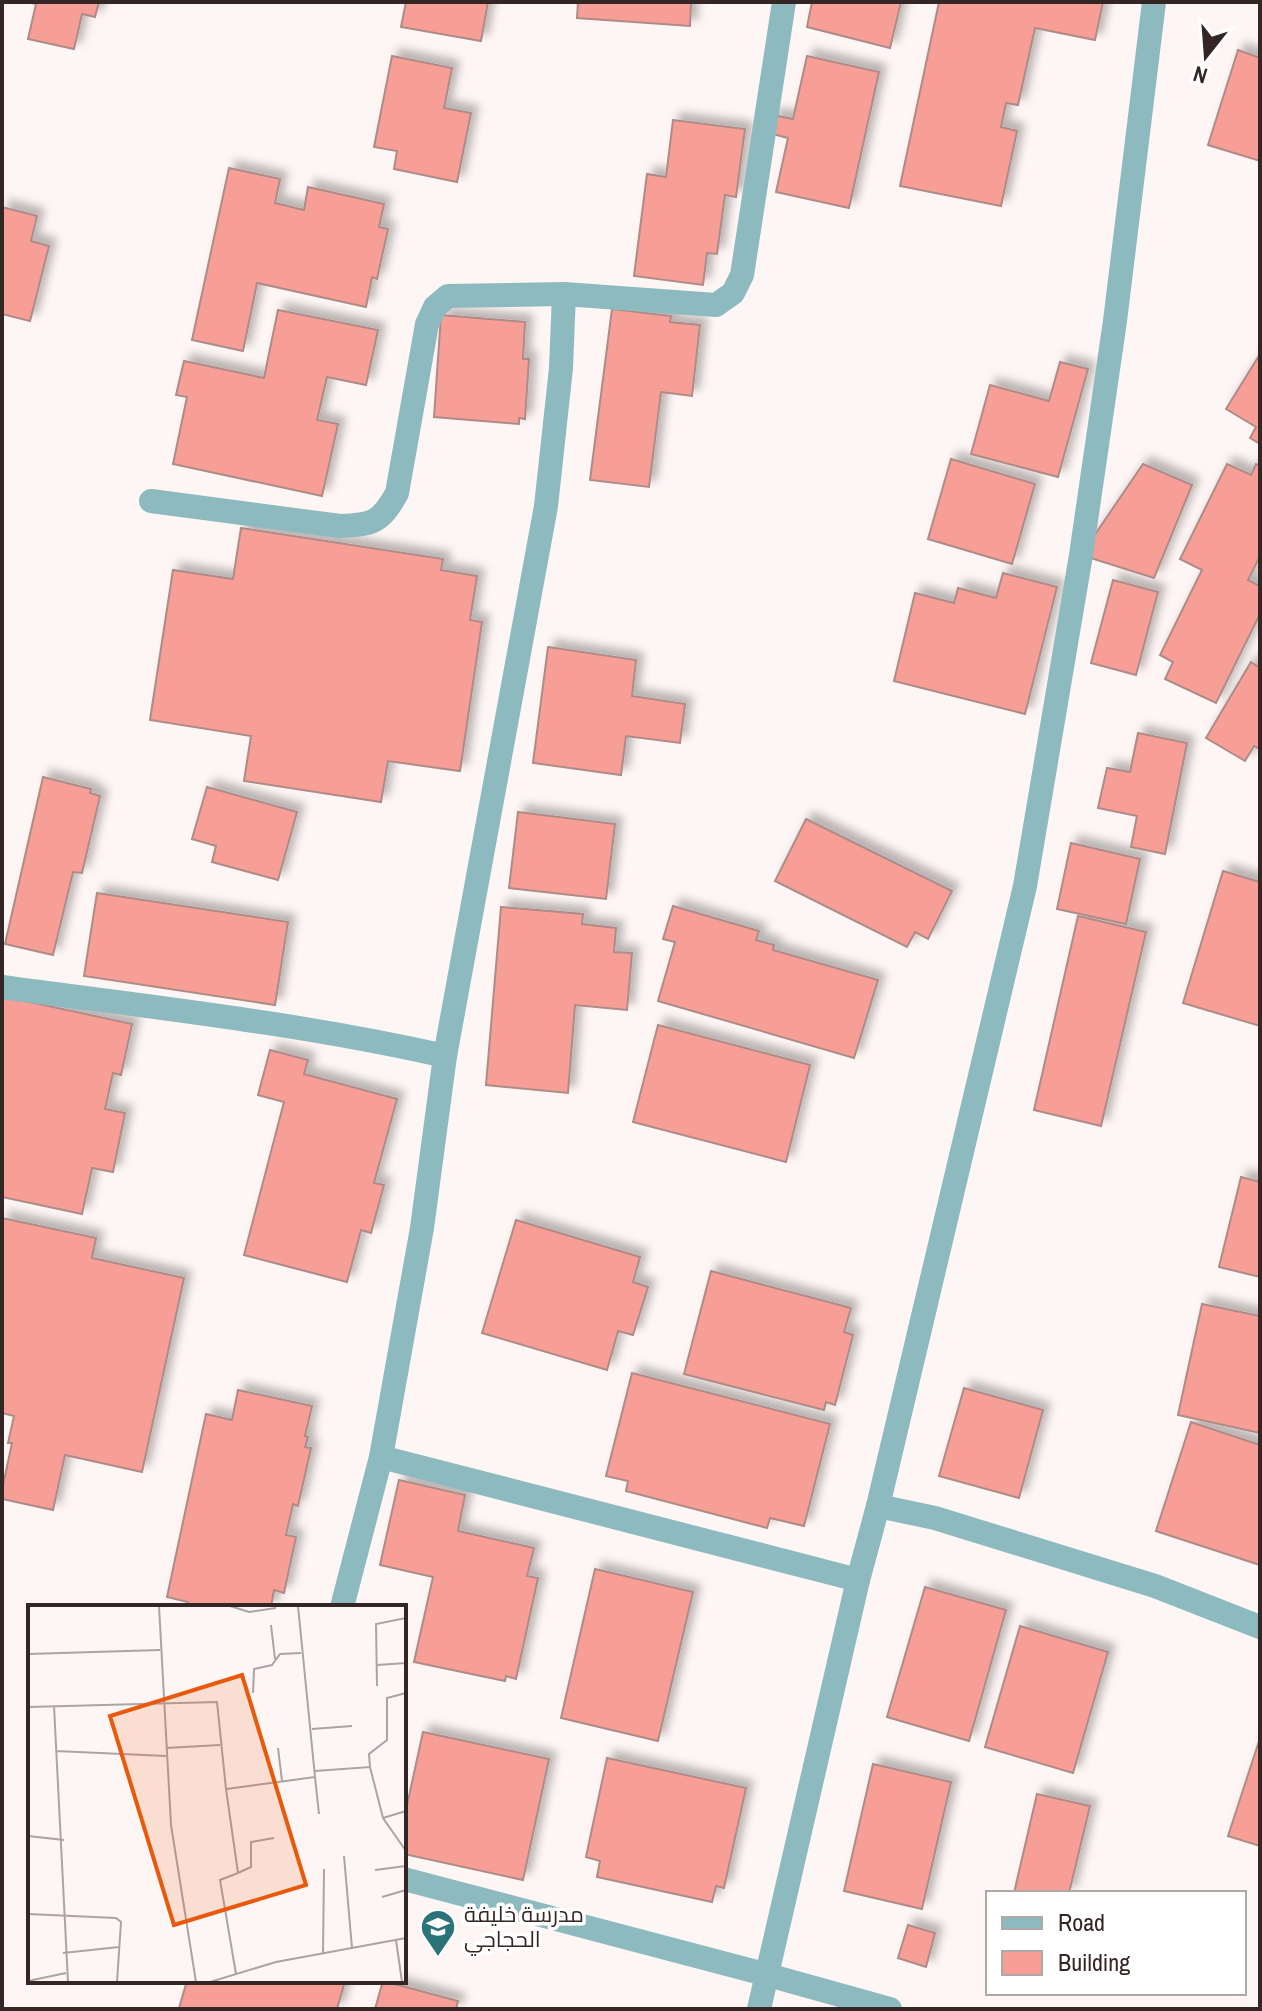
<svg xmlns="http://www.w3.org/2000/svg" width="1262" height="2011" font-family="'Archivo Narrow',Cairo,sans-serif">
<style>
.building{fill:#f79f97;stroke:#ae8b87;stroke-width:2;filter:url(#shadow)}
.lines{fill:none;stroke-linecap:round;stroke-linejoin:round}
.street{stroke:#8dbabf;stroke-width:24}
.labels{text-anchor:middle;stroke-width:7;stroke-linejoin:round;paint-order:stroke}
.poi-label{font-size:22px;fill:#342624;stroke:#fff;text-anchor:start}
.inset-road{fill:none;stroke:#ada3a1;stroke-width:2}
.view{fill:#e8590c;fill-opacity:0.15;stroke:#e8590c;stroke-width:4}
.inset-edge{fill:none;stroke:#342624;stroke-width:4}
</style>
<defs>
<filter id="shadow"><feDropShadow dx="7" dy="-7" stdDeviation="4" flood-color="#0004"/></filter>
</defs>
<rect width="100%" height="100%" fill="#fef6f5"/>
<!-- building -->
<g class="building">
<path d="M27,2H99L95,17L82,14L74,49L28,39L36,4Z"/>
<path d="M406,2H488L481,41L401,27Z"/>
<path d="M578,2H691L690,26L577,18Z"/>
<path d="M812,2H901L890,48L807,27Z"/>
<path d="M939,2H1103L1095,40L1035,28L1018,105L1006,103L1001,127L1017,131L1001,206L900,186Z"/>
<path d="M1238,50L1260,58V161L1208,145Z"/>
<path d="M392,56L452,68L444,108L471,113L457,182L394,169L397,151L374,147Z"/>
<path d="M807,56L879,72L849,208L776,192L788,138L769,133L773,115L793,119Z"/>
<path d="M673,120L745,129L736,197L725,195L717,254L707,253L703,285L634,276L647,174L666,177Z"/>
<path d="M229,168L280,179L275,203L304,210L308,187L384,204L379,227L388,229L377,279L372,277L366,307L257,283L243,351L192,340Z"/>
<path d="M2,207L37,216L31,241L49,246L30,321L2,314Z"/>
<path d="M612,309L671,316L670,322L700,325L692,396L661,392L649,487L590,480Z"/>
<path d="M278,310L378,330L366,385L327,377L317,420L338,424L322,496L173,464L187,397L176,395L184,361L264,378Z"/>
<path d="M441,315L525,322L523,359H529L525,419L519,418V424L434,417Z"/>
<path d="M1260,354V444L1250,438L1256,427L1226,409Z"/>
<path d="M1060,362L1088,369L1058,477L971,454L990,385L1049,401Z"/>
<path d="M951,459L1035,484L1012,564L928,539Z"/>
<path d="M1143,464L1192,485L1154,578L1081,555Z"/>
<path d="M1227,464L1251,475L1256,464L1260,466V556L1248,580L1260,586V614L1216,703L1165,679L1173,662L1160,655L1202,570L1180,559Z"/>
<path d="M241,528L443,559L441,570L477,576L470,620L482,622L460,771L388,761L381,802L244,781L251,736L150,720L173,570L233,579Z"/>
<path d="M1003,573L1057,587L1025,714L894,681L915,593L954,603L958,588L996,598Z"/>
<path d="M1113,580L1158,592L1136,675L1091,663Z"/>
<path d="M548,647L636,660L632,696L685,704L680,743L626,736L621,775L533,763Z"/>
<path d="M1251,662L1260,668V749L1254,746L1245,761L1206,738Z"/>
<path d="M1138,733L1187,743L1165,854L1131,847L1137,816L1098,808L1107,768L1130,772Z"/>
<path d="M43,777L91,789L90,793L100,796L82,873L73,872L53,955L5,944Z"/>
<path d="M207,787L297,812L278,880L212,862L216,846L192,839Z"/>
<path d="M518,812L615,824L606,899L509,888Z"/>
<path d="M806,819L952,891L928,939L915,932L907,947L775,881Z"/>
<path d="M1071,843L1140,859L1126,924L1057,909Z"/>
<path d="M1223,871L1260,882V1026L1183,1003Z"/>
<path d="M97,893L288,922L275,1005L84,976Z"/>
<path d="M673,906L759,931L756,940L774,945L773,950L878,980L854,1058L658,1001L675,942L663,939Z"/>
<path d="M501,907L583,914L582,924L616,928L614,952L632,953L627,1010L575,1005L568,1093L486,1085Z"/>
<path d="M1078,916L1146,932L1101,1126L1034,1110Z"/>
<path d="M2,996L132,1024L121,1075L113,1073L105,1109L125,1113L113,1172L92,1168L82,1214L2,1197Z"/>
<path d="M658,1025L810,1065L786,1162L633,1122Z"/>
<path d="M270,1050L308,1060L304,1074L397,1099L374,1183L384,1185L371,1233L361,1230L347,1282L244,1255L284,1102L258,1095Z"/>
<path d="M1241,1177L1260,1182V1277L1219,1267Z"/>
<path d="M2,1218L96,1238L92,1258L184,1278L142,1472L65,1455L53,1510L2,1499V1490L12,1443H8L14,1416L2,1413Z"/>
<path d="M516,1220L640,1257L633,1282L648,1287L633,1335L618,1331L607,1370L482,1333Z"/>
<path d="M711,1271L851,1308L844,1332L853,1335L835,1405L826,1402L824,1410L684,1374Z"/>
<path d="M1202,1304L1260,1316V1433L1178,1415Z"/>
<path d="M632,1373L830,1424L804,1526L770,1518L767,1528L626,1491L628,1481L606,1476Z"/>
<path d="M964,1388L1043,1410L1019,1498L939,1476Z"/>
<path d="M238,1390L312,1406L305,1436L308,1437L305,1447L311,1448L298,1506L293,1504L286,1535L296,1537L284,1593L274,1590L271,1607H187L188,1602L167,1597L206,1414L232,1420Z"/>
<path d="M1191,1422L1260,1445V1565L1156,1531Z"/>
<path d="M399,1480L465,1495L458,1531L534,1548L527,1576L538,1578L516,1679L506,1676L505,1681L414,1662L433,1577L380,1565Z"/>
<path d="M595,1569L693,1592L658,1741L561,1718Z"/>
<path d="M925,1587L1006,1610L969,1741L887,1717Z"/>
<path d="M1020,1626L1108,1652L1073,1773L985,1747Z"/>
<path d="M423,1732L549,1759L523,1880L404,1854V1819Z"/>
<path d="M1260,1738V1846L1228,1836Z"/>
<path d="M607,1758L746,1788L724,1888L716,1886L712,1902L597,1877L600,1861L586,1857Z"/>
<path d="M873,1764L951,1782L922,1909L844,1891Z"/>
<path d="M1037,1794L1090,1806L1069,1893H1014Z"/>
<path d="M908,1925L935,1933L926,1967L898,1958Z"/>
<path d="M187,1981H345L337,2009H181L179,2008Z"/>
<path d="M383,1981L458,2001L456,2009H375Z"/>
</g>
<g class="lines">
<!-- street -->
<g class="street">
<path d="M564,294L716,305L733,293L742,275L784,2"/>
<path d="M151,501L340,526C373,525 381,522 397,493L427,324L435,307L448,296L564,294L561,368L546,506L445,1056"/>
<path d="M2,987C150,1007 299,1023 445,1056L422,1228L381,1457L342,1607"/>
<path d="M381,1457L858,1580"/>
<path d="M878,1506L935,1518L1155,1586L1260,1627"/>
<path d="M404,1879L768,1975L890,2009"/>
<path d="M759,2009L858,1580L878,1506L1025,886L1081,555L1115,321L1154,2"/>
</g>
</g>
<!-- icons -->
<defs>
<symbol id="school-pin" viewBox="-11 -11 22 30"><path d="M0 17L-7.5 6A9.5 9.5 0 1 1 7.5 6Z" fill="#297379" stroke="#fff"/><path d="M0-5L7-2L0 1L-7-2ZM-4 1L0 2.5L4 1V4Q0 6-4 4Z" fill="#fff"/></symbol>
</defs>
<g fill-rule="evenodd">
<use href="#school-pin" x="418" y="1907" width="40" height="54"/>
</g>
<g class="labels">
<!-- poi labels -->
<g class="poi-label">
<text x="464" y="1922">مدرسة خليفة<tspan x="464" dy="25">الحجاجي</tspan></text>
</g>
</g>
<!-- overview -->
<g transform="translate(28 1605)">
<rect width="378" height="378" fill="#fef6f5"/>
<path class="inset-road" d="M131,1L143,220L168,377M202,1L221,7L248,3M243,20L247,54M0,49L132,45M349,60L378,58M349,81L348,19L378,13M225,88L226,64L244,60L252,49L273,48M26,101L40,377M0,102L189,97L198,184L287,172L270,1M284,124L324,121M138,143L192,140M250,143L254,176M28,146L138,151M342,162L341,149L359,135V93L378,88M287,166L342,162L355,213L378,246M287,172L291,209M198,184L210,268L223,262V237L246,233M355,213L378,206M0,231L36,235M316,251L324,343M347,265L378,261M354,292L378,285M0,309L88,313L93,317L89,377M368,335L374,377M35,348L91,342M295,349L296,264M208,369L192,275L210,268M0,376L38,368M182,377L248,357L378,333M316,377H348"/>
<path class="view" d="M214,70L278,280L146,320L82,111Z"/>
<rect width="378" height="378" class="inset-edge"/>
</g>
<!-- border -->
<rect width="1262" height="2011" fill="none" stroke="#342624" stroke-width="8"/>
<!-- legend -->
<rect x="986" y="1891" width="260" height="104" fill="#ffffff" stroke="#aea8a7" stroke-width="2"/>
<rect x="1002" y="1917" width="40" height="12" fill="#8dbabf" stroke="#aea8a7" stroke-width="2"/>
<text x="1058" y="1931" font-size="24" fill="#342624">Road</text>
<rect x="1002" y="1951" width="40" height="24" fill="#f79f97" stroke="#aea8a7" stroke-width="2"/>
<text x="1058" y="1971" font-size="24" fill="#342624">Building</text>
<!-- north arrow -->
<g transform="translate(1206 56) rotate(197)" stroke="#ffffff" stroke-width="6" paint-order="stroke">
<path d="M0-6L14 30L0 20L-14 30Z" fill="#342624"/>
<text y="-12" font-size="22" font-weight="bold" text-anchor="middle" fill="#342624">N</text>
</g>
</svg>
